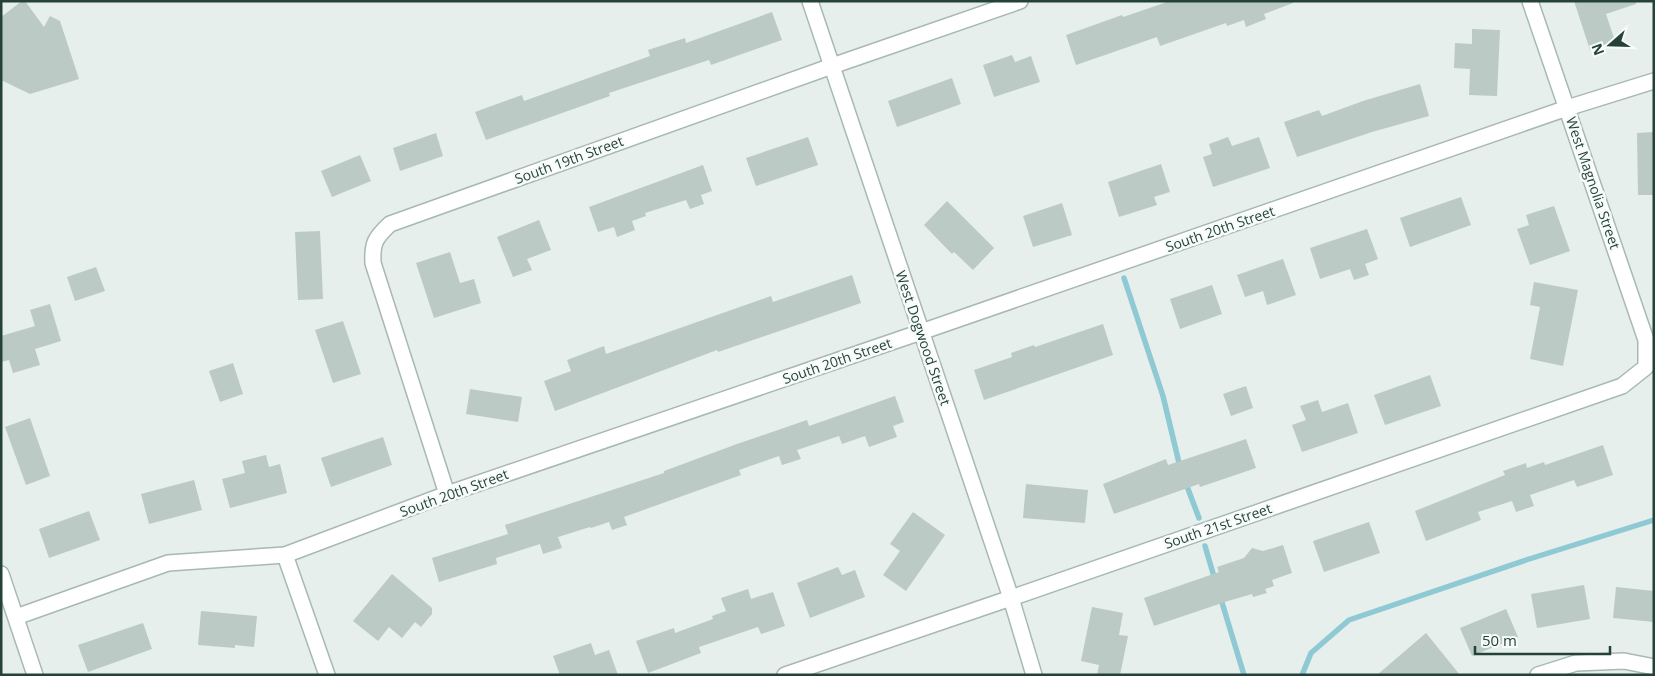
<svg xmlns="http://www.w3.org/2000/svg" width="1655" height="676" font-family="'Open Sans',sans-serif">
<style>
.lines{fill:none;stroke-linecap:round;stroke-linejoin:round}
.stream{stroke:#8ec9d4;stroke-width:5.5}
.building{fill:#bbcac4}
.minor-casing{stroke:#a8b8b2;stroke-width:18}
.minor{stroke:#fff;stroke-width:15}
.labels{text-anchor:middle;stroke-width:5;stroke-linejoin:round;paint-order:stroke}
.street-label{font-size:14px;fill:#24423a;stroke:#f7fbf9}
</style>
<rect width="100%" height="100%" fill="#e6efeb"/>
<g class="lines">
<!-- stream -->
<g class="stream">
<path d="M1124,278L1163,396L1180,467"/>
<path d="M1185,481L1199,518"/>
<path d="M1205,546L1215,580"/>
<path d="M1220,596L1244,675"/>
<path d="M1302,675L1311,653L1349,620L1526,560L1654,520"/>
</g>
</g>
<!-- building -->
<g class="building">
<path d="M22,1H25L44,27L50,16L60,21L79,79L30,94L1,80V17Z"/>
<path d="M1170,1H1293V3L1264,14L1266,19L1246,27L1244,20L1227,26L1226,23L1160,46L1157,37L1076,65L1066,35L1122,15L1123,17Z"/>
<path d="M1574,1H1636V4L1606,14L1615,41L1590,50Z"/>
<path d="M772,12L782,40L711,65L709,60L609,93L610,96L486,140L475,112L522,95L524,101L650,56L648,50L685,38L686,43Z"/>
<path d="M1472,29L1500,30L1497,96L1469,95L1470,69L1454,68L1455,43L1472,44Z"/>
<path d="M1012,55L1015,62L1031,56L1040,82L994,97L983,65Z"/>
<path d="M952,78L961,104L897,127L888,101Z"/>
<path d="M1420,84L1429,116L1372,132L1297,157L1284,122L1319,110L1322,116L1363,101Z"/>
<path d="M1654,132V195H1638L1637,133Z"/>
<path d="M436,133L443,156L400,171L393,148Z"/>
<path d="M808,137L818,165L756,186L746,158Z"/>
<path d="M1228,137L1232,146L1259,137L1270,168L1213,187L1203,157L1212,154L1209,144Z"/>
<path d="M360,155L371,181L332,197L321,171Z"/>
<path d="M1161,164L1170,192L1154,197L1157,205L1119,217L1108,182Z"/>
<path d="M703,165L712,191L701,195L704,204L690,209L686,200L645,213L646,216L632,221L635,230L617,237L614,227L598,232L589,207Z"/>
<path d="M1461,197L1471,225L1410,247L1400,218Z"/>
<path d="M947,201L994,248L973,270L954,252L952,254L924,225Z"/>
<path d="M1062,203L1072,235L1033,247L1023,216Z"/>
<path d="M1554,206L1570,251L1530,265L1517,229L1529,225L1526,215Z"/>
<path d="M539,220L551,250L527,259L532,270L513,277L497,237Z"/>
<path d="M1367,229L1378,259L1365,264L1369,275L1354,280L1350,269L1320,279L1310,248Z"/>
<path d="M320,231L323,299L298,300L295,232Z"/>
<path d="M450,252L460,283L474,279L481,303L434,318L416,263Z"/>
<path d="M1283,259L1296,295L1267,305L1263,291L1245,297L1237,275Z"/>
<path d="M96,267L105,291L75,301L67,277Z"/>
<path d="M852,275L861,303L718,352L717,350L555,411L544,381L571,371L567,360L604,346L606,354L771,296L773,302Z"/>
<path d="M1534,282L1578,290L1563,366L1530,359L1540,307L1530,305Z"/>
<path d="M1212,285L1222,314L1180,329L1170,299Z"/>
<path d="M50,304L61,341L35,349L40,365L13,373L9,360L1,362V336L35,326L30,310Z"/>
<path d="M343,321L361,374L333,383L315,330Z"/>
<path d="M1103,324L1113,355L984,400L974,370L1012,357L1011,353L1034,345L1035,347Z"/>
<path d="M233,363L243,394L220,402L209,371Z"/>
<path d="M1430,375L1441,406L1385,425L1374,395Z"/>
<path d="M1246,386L1253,408L1231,416L1223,394Z"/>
<path d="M470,389L522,397L518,422L466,414Z"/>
<path d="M895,396L904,422L893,426L897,437L869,447L865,436L842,444L839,436L797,450L801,459L782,465L779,456L739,470L741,475L624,517L627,525L612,530L609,522L591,528L590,527L558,537L562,548L543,554L540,544L496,558L497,564L439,582L432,558L508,534L505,525L664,473V471L737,444L807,420L809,426Z"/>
<path d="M1318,400L1322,412L1348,403L1358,433L1302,452L1292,425L1306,420L1300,406Z"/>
<path d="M30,418L50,476L26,485L5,427Z"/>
<path d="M383,437L392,465L331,487L321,458Z"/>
<path d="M1246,439L1256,468L1200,487L1199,484L1114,514L1103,484L1166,459L1168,465Z"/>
<path d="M1603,445L1613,475L1577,487L1574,480L1530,495L1534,506L1516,512L1512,501L1478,512L1481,520L1426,541L1415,511L1505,475L1503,471L1526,463L1527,468L1544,462L1545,465Z"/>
<path d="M266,455L269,467L280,464L287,493L230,508L222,479L245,473L242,461Z"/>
<path d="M194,480L202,510L149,524L141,494Z"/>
<path d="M1026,484L1088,490L1085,523L1023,518Z"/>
<path d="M89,511L100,540L49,558L39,529Z"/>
<path d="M913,512L945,535L906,591L883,575L900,551L890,544Z"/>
<path d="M1369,522L1380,553L1324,572L1313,541Z"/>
<path d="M1283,545L1292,573L1272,580L1274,586L1265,589L1267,593L1253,597L1252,594L1228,601L1154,626L1144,598L1219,572L1217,567L1244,558L1252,548L1263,551Z"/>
<path d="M838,567L842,575L855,570L865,597L810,618L797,583Z"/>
<path d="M392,574L432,608V614L421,627L415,622L402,638L389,627L378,641L353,621Z"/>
<path d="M1584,585L1590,619L1537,628L1531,594Z"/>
<path d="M1616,587L1654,591V622L1613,618Z"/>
<path d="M748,589L751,599L773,592L785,626L761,634L758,627L699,647L701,653L648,673L636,641L674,628L675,633L713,619L712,616L726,611L721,598Z"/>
<path d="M1092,607L1123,613L1119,635L1128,636L1120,675H1097L1099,665L1081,661Z"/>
<path d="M1506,609L1518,637L1472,656L1460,628Z"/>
<path d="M201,611L257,616L254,647L235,645V648L198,645Z"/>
<path d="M143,623L152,649L88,672L78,645Z"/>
<path d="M1426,633L1460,675H1377Z"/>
<path d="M591,643L595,655L609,650L618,675H560L553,656Z"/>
</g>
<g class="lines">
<defs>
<g id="minor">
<path d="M810,1L1011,598L1034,675"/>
<path d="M447,494L373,263C372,243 375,238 390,224L832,66L1020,1"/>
<path d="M285,555L327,675"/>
<path d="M1,574L35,675"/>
<path d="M16,617L168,563L285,555L447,494L921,332L1567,108L1654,81"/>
<path d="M785,675L1011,598L1622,386L1646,367V340L1530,1"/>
<path d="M1538,675L1576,663L1624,661L1654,667"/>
</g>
</defs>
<!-- minor casing -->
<use href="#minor" class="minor-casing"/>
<!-- minor -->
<use href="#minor" class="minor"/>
</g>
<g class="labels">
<!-- street labels -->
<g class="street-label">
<text transform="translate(569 160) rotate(-20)" y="5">South 19th Street</text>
<text transform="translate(1593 183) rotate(71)" y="5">West Magnolia Street</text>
<text transform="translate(1220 229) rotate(-19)" y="5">South 20th Street</text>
<text transform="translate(923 338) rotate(71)" y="5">West Dogwood Street</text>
<text transform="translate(837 361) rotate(-19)" y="5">South 20th Street</text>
<text transform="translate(454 493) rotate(-20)" y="5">South 20th Street</text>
<text transform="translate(1218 526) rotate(-19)" y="5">South 21st Street</text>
</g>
</g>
<!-- border -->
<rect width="1655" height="676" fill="none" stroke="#24423a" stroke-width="5"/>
<!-- north arrow -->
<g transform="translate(1610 45) rotate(250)" stroke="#f7fbf9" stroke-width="4" paint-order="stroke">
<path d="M0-4L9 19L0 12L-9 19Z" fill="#24423a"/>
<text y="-8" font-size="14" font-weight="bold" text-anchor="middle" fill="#24423a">N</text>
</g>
<!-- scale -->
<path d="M1475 646v8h135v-8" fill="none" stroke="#24423a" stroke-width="2.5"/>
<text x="1482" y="646" font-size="15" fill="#24423a" stroke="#f7fbf9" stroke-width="4" paint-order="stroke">50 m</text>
</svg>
